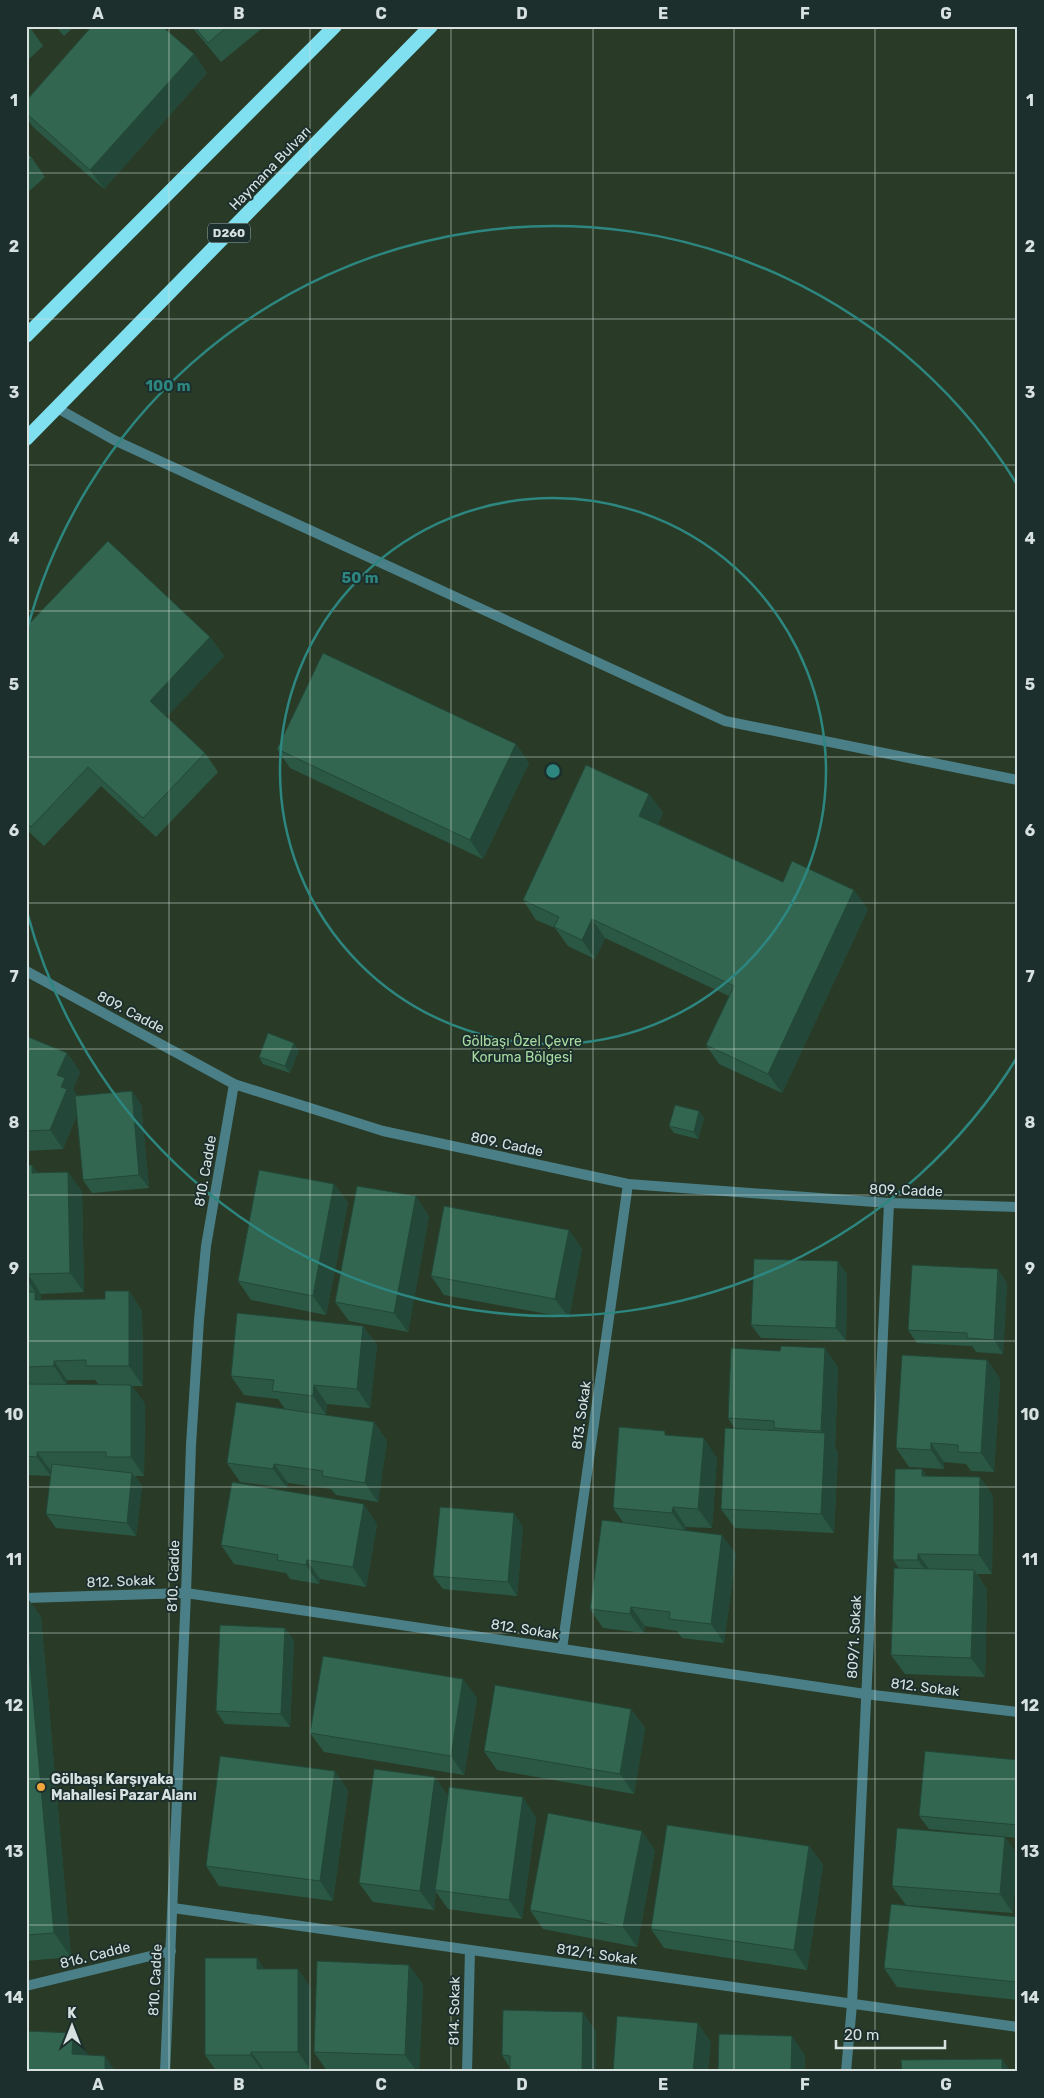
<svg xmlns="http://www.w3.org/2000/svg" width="1044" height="2098" font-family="Rubik,sans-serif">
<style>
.green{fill:#293b27}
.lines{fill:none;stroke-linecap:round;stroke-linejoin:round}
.minor{stroke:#4b7f88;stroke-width:10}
.tertiary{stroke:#4b7f88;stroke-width:10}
.trunk{stroke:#80e0f0;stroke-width:14}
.wall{fill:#2b5845;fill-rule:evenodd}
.shaded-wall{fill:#234738}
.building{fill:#326650;stroke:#234738}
.grid{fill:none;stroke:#d7e2e0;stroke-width:1;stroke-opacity:0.55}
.ring{fill:none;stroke:#2d867f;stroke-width:2.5}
.poi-dot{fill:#efa73d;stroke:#1d2f2d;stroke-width:2}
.labels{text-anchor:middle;stroke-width:4;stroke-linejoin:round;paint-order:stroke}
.shield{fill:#1d2f2d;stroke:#9facaa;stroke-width:1}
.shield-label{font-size:12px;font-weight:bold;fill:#d7e2e0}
.street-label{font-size:14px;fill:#d7e2e0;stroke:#1d2f2d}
.park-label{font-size:14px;fill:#a7da9f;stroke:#1d2f2d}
.poi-label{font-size:14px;font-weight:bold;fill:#d7e2e0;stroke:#1d2f2d;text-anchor:start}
.centre{fill:#2d867f;stroke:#1d2f2d;stroke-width:2.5}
.ring-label{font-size:15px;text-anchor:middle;font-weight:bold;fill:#2d867f;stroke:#1d2f2d;stroke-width:4;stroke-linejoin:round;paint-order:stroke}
.neatline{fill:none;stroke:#d7e2e0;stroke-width:2}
.grid-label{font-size:16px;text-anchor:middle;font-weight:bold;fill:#d7e2e0}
</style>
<rect width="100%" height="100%" fill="#1d2f2d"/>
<!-- green -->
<rect class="green" x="26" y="26" width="992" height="2046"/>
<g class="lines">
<!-- minor -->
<g class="minor">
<path d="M57,408L114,440L725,721L1018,780"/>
<path d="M26,1598L186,1593L865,1694L1018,1712"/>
<path d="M562,1649L628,1184"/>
<path d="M173,1908L1018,2027"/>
<path d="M467,2072L470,1950"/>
<path d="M846,2072L852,2004L889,1203"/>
</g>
<!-- tertiary -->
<g class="tertiary">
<path d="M26,971L234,1084L383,1131L628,1184L889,1203L1018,1207"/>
<path d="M26,1986L171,1951"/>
<path d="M165,2072L186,1593L191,1445L199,1320L206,1246L234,1084"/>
</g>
<!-- trunk -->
<g class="trunk">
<path d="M26,336L335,26"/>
<path d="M26,439L431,26"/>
</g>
</g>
<!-- wall -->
<g class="wall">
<path d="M26,26H29L43,46L26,62Z"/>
<path d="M55,26H75L64,36Z"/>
<path d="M191,26H265L221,62Z"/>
<path d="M194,54L207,73L104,189L33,127L26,117V101Z"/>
<path d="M26,152L32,158L45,177L26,194Z"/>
<path d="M26,627L210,637L224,656L166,717L205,753L218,772L156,837L101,786L44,846L26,829Z"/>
<path d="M516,744L529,763L483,859L290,768L277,749Z"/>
<path d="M649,794L663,813L658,824L783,882L868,909L782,1093L719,1064L706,1045L729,996L605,938L595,959L568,946L555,928L536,920L523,900Z"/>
<path d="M26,1036L67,1053L80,1072L73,1089L77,1096L141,1104L149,1188L92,1193L83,1180L77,1115L63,1149L26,1151Z"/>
<path d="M299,1050L290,1073L263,1064L259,1057Z"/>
<path d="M699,1111L704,1118L698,1139L674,1133L669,1126Z"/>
<path d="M26,1165H32L37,1173L82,1191L84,1292L41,1294V1300L105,1299L129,1291L142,1311L143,1386H132L145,1404L144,1476H135L142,1486L136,1536L56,1528L46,1514L51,1471V1476L26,1475ZM67,1380H95L99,1385H67Z"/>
<path d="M334,1184L348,1203L326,1315L251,1300L238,1281Z"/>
<path d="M429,1216L408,1332L349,1321L335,1302Z"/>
<path d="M569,1230L582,1249L569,1318L444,1295L431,1276Z"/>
<path d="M847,1274L846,1341L761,1338L751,1325Z"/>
<path d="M1007,1283L1003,1354L976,1352L972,1346L917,1343L908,1330Z"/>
<path d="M363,1326L377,1345L370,1408L327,1404L326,1415L311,1413L374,1422L387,1441L378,1502L336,1495L331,1489L288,1483L287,1488L240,1482L227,1463L285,1409L278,1399L244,1395L231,1376Z"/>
<path d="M780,1351L838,1367L835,1448L838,1452L834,1533L735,1528L721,1509L735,1429L728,1418Z"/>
<path d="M987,1360L1000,1379L994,1472L971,1471L966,1464L944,1462V1469L909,1467L896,1448Z"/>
<path d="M669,1436L717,1458L712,1528L686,1527V1530L736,1554L724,1643L682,1638L677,1631L645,1626L644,1633L603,1628L590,1609L623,1522L613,1508Z"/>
<path d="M922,1469L927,1476L980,1477L993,1496L992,1574H977L987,1590L985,1677L905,1674L891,1655L899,1568L893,1560Z"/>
<path d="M377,1524L366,1587L320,1579L319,1584L290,1579L286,1573L234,1564L221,1545Z"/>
<path d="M523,1527L517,1596L443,1589L433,1576Z"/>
<path d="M26,1596L41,1617L71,1957L26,1961Z"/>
<path d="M285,1628L294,1641L290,1727L225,1724L216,1711Z"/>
<path d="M463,1679L477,1698L464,1775L324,1752L310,1733Z"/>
<path d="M631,1709L645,1728L634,1794L497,1770L484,1751Z"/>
<path d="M1018,1760V1838L929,1829L919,1816Z"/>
<path d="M348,1790L333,1901L219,1886L206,1866Z"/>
<path d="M448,1796L536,1817L522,1919L448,1909L436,1892L434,1910L373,1902L359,1883Z"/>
<path d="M1005,1837L1013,1913L906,1905L892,1886Z"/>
<path d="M809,1846L823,1865L807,1970L664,1948L651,1929Z"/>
<path d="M655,1850L637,1947L543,1929L530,1910Z"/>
<path d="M1018,1917V2000L897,1987L884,1968Z"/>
<path d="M265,1969L311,1988V2071L217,2072L205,2055Z"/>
<path d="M423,1984L419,2072H354L327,2071L314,2052Z"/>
<path d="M596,2031V2072H510V2068L502,2055Z"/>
</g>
<!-- shaded-wall -->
<g class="shaded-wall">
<path d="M194,54L207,73L104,189L90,170Z"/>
<path d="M210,637L224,656L163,721L150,701Z"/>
<path d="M516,744L529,763L483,859L470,840Z"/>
<path d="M649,794L663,813L653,835L639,816Z"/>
<path d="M854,890L868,909L782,1093L768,1074Z"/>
<path d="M592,919L605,938L595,959L582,940Z"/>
<path d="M294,1043L299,1050L290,1073L285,1066Z"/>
<path d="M67,1053L80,1072L73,1089L78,1097L80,1108L63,1149L50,1130L61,1087L57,1075Z"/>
<path d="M132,1091L141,1104L149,1188L139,1175Z"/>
<path d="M699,1111L704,1118L698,1139L694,1132Z"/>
<path d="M32,1165L45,1184L32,1173Z"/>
<path d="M68,1172L82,1191L84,1292L70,1273Z"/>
<path d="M334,1184L348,1203L326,1315L313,1296Z"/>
<path d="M416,1196L429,1216L408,1332L394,1313Z"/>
<path d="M569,1230L582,1249L569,1318L555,1299Z"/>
<path d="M838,1261L847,1274L846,1341L836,1328Z"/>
<path d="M998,1269L1007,1283L1003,1354L994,1340Z"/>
<path d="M28,1274L41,1294V1300L28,1281Z"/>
<path d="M129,1291L142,1311L143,1386L129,1366Z"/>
<path d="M35,1292L49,1311L35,1300Z"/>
<path d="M363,1326L377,1345L370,1408L357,1389Z"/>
<path d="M825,1348L838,1367L835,1448L838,1452L834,1533L821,1514L825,1435L821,1431Z"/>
<path d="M987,1360L1000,1379L994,1472L981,1453Z"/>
<path d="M54,1361L67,1380V1386L54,1366Z"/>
<path d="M131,1385L145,1404L144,1476L131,1457Z"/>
<path d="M314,1385L327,1404L326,1415L313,1396Z"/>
<path d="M374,1422L387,1441L378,1502L365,1483Z"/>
<path d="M704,1438L717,1458L712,1528L698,1509Z"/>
<path d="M931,1443L944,1462V1469L931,1450Z"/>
<path d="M37,1452L51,1471V1476L37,1457Z"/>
<path d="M274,1464L288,1483L287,1488L273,1469Z"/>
<path d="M922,1469L936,1488L922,1476Z"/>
<path d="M132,1473L142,1486L136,1536L127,1523Z"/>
<path d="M980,1477L993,1496L992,1574L979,1555Z"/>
<path d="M364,1504L377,1524L366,1587L353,1567Z"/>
<path d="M673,1507L686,1527V1532L672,1513Z"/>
<path d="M514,1513L523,1527L517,1596L508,1582Z"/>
<path d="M722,1535L736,1554L724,1643L711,1624Z"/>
<path d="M918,1554L932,1573V1579L918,1560Z"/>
<path d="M307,1560L320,1579L319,1584L306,1565Z"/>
<path d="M974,1570L987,1590L985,1677L971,1658Z"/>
<path d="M26,1596L41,1617L71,1957L54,1933L26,1619Z"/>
<path d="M631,1607L645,1626L644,1633L630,1614Z"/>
<path d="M285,1628L294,1641L290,1727L281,1714Z"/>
<path d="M463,1679L477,1698L464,1775L451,1756Z"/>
<path d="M631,1709L645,1728L634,1794L620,1774Z"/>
<path d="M335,1771L348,1790L333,1901L320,1881Z"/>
<path d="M435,1777L449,1797L435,1890L436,1892L434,1910L420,1891Z"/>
<path d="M523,1797L536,1817L522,1919L509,1900Z"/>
<path d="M642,1831L655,1850L637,1947L623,1927Z"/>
<path d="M1005,1837L1018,1855L1013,1913L1000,1894Z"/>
<path d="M809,1846L823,1865L807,1970L794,1950Z"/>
<path d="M257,1958L270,1977L257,1969Z"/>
<path d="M409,1965L423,1984L419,2072H417L405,2055Z"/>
<path d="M298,1969L311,1988V2071L298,2052Z"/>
<path d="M583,2012L596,2031V2072H582Z"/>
<path d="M698,2023L711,2042L708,2072H693Z"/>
<path d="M73,2033L90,2057L72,2054Z"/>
<path d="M792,2036L805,2055V2072H791Z"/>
<path d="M251,2052L265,2071V2072H263L251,2055Z"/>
<path d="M105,2056L116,2072H105Z"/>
<path d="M1002,2059L1011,2072H1002Z"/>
</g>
<!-- building -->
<g class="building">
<path d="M92,26H162L194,54L90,170L26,113V101Z"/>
<path d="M194,26H228L208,43Z"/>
<path d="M26,152L32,158L26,163Z"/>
<path d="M108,541L210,637L150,701L205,753L143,818L88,767L31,827L26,823V627Z"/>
<path d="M323,653L516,744L470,840L277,749Z"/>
<path d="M586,765L649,794L639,816L783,882L792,861L854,890L768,1074L706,1045L734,986L592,919L582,940L554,927L559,917L523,900Z"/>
<path d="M268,1033L294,1043L285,1066L259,1057Z"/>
<path d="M26,1036L67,1053L57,1075L65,1078L61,1087L67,1089L50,1130L26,1131Z"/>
<path d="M132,1091L139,1175L83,1180L75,1096Z"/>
<path d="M675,1105L699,1111L694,1132L669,1126Z"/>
<path d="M26,1165H32V1173L68,1172L70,1273L28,1274V1281H26Z"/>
<path d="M259,1170L334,1184L313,1296L238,1281Z"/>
<path d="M357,1186L416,1196L394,1313L335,1302Z"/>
<path d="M444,1206L569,1230L555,1299L431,1276Z"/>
<path d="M754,1259L838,1261L836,1328L751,1325Z"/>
<path d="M912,1265L998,1269L994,1340L967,1338V1333L908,1330Z"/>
<path d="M105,1291H129V1366H86V1360L54,1361V1366L26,1367V1292H35V1300L105,1299Z"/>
<path d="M237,1313L363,1326L357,1389L314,1385L313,1396L272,1391L274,1380L231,1376Z"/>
<path d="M781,1346L825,1348L821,1431L774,1428V1421L728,1418L731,1348L780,1351Z"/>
<path d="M902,1355L987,1360L981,1453L958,1452V1445L931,1443V1450L896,1448Z"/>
<path d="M26,1384L131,1385V1457H106V1452H37V1457L26,1456Z"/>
<path d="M236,1402L374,1422L365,1483L322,1476L323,1471L274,1464L273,1469L227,1463Z"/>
<path d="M619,1427L665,1431V1435L704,1438L698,1509L673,1507L672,1513L613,1508Z"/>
<path d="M725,1428L825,1433L821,1514L721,1509Z"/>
<path d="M52,1464L132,1473L127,1523L46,1514Z"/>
<path d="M895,1469H922V1476L980,1477L979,1555L918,1554V1560H893Z"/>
<path d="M232,1482L364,1504L353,1567L307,1560L306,1565L277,1560L278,1555L221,1545Z"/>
<path d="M440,1507L514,1513L508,1582L433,1576Z"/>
<path d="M602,1520L722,1535L711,1624L669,1619L670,1612L631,1607L630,1614L590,1609Z"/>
<path d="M894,1568L974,1570L971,1658L891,1655Z"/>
<path d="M26,1619L54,1933L26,1935Z"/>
<path d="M220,1625L285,1628L281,1714L216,1711Z"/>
<path d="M323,1656L463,1679L451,1756L310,1733Z"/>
<path d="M495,1685L631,1709L620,1774L484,1751Z"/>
<path d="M925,1751L1018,1760V1825L919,1816Z"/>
<path d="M220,1756L335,1771L320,1881L206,1866Z"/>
<path d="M374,1769L435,1777L420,1891L359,1883Z"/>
<path d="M449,1787L523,1797L509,1900L435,1890Z"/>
<path d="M548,1813L642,1831L623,1927L530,1910Z"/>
<path d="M667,1825L809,1846L794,1950L651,1929Z"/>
<path d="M897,1828L1005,1837L1000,1894L892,1886Z"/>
<path d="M891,1904L1018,1917V1970L1016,1982L884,1968Z"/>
<path d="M205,1958H257V1969H298V2052H251V2055H205Z"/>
<path d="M317,1961L409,1965L405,2055L314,2052Z"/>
<path d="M503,2010L583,2012L582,2072H510V2056L502,2055Z"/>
<path d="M617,2016L698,2023L693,2072H613Z"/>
<path d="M26,2031L73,2033L72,2054L105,2056V2072H26Z"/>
<path d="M719,2034L792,2036L791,2072H718Z"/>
<path d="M1002,2059V2072H902L901,2060Z"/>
</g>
<!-- grid -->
<path class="grid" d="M169,26V2072M310,26V2072M451,26V2072M593,26V2072M734,26V2072M875,26V2072M26,173H1018M26,319H1018M26,465H1018M26,611H1018M26,757H1018M26,903H1018M26,1049H1018M26,1195H1018M26,1341H1018M26,1487H1018M26,1633H1018M26,1779H1018M26,1925H1018"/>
<!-- distance rings -->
<g class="ring">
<circle cx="553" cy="771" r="273"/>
<path d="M1018 1056A545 545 0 0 1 27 912M27 630A545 545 0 0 1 1018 486"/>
</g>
<!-- markers -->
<circle class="poi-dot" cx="41" cy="1787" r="5"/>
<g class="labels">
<!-- shield labels -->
<rect class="shield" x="208" y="223.5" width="42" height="19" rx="4"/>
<g class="shield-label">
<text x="229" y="237">D260</text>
</g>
<!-- street labels -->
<g class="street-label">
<text transform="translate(270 168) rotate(-46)" y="5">Haymana Bulvarı</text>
<text transform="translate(131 1012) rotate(28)" y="5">809. Cadde</text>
<text transform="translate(507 1144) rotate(12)" y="5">809. Cadde</text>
<text transform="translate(205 1171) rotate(-80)" y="5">810. Cadde</text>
<text transform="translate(906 1190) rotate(2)" y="5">809. Cadde</text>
<text transform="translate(581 1415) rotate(-82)" y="5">813. Sokak</text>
<text transform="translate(173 1576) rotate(-88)" y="5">810. Cadde</text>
<text transform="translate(121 1581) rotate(-2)" y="5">812. Sokak</text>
<text transform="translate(525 1629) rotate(9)" y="5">812. Sokak</text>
<text transform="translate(854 1637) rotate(-87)" y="5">809/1. Sokak</text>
<text transform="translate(925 1687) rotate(7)" y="5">812. Sokak</text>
<text transform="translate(597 1954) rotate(8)" y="5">812/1. Sokak</text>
<text transform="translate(95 1955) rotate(-14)" y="5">816. Cadde</text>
<text transform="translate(155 1980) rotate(-87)" y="5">810. Cadde</text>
<text transform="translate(454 2011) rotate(-89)" y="5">814. Sokak</text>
</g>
<!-- park labels -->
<g class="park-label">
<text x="522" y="1046">Gölbaşı Özel Çevre<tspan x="522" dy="16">Koruma Bölgesi</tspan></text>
</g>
<!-- poi labels -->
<g class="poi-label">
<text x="51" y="1784">Gölbaşı Karşıyaka<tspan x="51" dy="16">Mahallesi Pazar Alanı</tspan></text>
</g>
</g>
<circle cx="553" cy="771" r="8" class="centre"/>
<g class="ring-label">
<text x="168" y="391">100 m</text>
<text x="360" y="583">50 m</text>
</g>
<!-- border -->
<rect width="1044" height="2098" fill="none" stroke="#1d2f2d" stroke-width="55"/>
<!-- north arrow -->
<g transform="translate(72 2026)" stroke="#1d2f2d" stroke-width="4" paint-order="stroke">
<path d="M0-4L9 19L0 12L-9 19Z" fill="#d7e2e0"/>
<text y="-8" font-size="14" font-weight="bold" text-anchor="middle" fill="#d7e2e0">K</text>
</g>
<!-- scale -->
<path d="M836 2040v8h109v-8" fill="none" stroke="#d7e2e0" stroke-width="2.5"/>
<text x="844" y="2040" font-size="15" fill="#d7e2e0" stroke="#1d2f2d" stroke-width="4" paint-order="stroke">20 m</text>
<rect x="28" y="28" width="988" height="2042" class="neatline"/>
<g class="grid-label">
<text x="98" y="19">A</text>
<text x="239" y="19">B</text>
<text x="381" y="19">C</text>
<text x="522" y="19">D</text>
<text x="663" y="19">E</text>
<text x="805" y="19">F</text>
<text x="946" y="19">G</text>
<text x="14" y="106">1</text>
<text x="1030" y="106">1</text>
<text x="14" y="252">2</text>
<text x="1030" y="252">2</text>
<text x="14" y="398">3</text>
<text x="1030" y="398">3</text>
<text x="14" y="544">4</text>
<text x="1030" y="544">4</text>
<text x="14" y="690">5</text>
<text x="1030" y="690">5</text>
<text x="14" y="836">6</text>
<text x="1030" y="836">6</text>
<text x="14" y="982">7</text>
<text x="1030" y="982">7</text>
<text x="14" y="1128">8</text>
<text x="1030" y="1128">8</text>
<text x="14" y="1274">9</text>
<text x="1030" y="1274">9</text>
<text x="14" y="1420">10</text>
<text x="1030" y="1420">10</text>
<text x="14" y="1565">11</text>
<text x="1030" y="1565">11</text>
<text x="14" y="1711">12</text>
<text x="1030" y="1711">12</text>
<text x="14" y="1857">13</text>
<text x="1030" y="1857">13</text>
<text x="14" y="2003">14</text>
<text x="1030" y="2003">14</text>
<text x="98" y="2090">A</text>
<text x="239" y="2090">B</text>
<text x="381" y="2090">C</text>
<text x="522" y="2090">D</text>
<text x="663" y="2090">E</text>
<text x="805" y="2090">F</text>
<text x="946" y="2090">G</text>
</g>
</svg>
